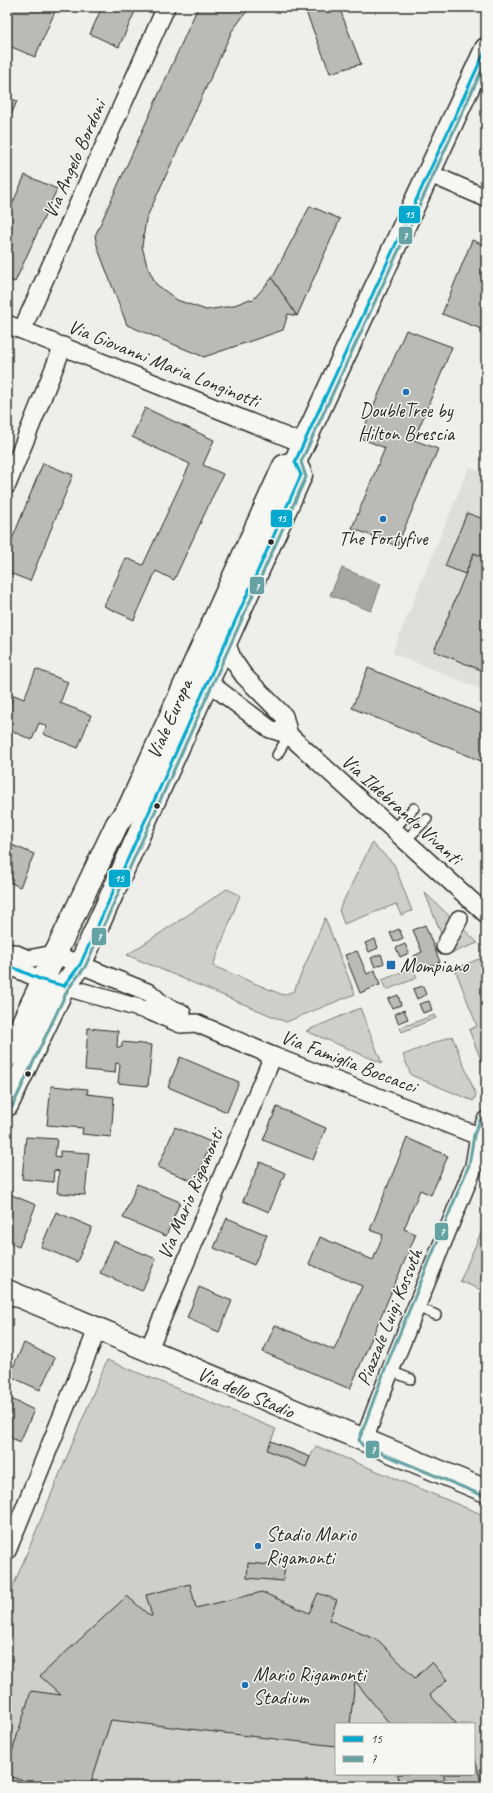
<svg xmlns="http://www.w3.org/2000/svg" width="493" height="1793" font-family="Caveat,sans-serif">
<style>
.built{fill:#dededb}
.green{fill:#cececa;stroke:#7c7c7a;fill-rule:evenodd}
.water{fill:#a6a6a3;stroke:#757573}
.building{fill:#babab7;stroke:#2b2b2b}
.lines{fill:none;stroke-linecap:round;stroke-linejoin:round}
.lane-casing{stroke:#2b2b2b;stroke-width:12}
.street-casing{stroke:#2b2b2b;stroke-width:20}
.secondary-casing{stroke:#2b2b2b;stroke-width:25}
.lane{stroke:#f6f6f2;stroke-width:9}
.street{stroke:#f6f6f2;stroke-width:17}
.secondary{stroke:#f6f6f2;stroke-width:22}
.bus-1-casing{stroke:#f6f6f2;stroke-width:6}
.bus-2-casing{stroke:#f6f6f2;stroke-width:6}
.bus-1{stroke:#00a9ce;stroke-width:3}
.bus-2{stroke:#65a2a3;stroke-width:3}
.poi-dot{fill:#1f6fb2;stroke:#f6f6f2;stroke-width:1.5}
.bus-dot{fill:#2b2b2b;stroke:#f6f6f2;stroke-width:1.5}
.labels{text-anchor:middle;stroke-width:3;stroke-linejoin:round;paint-order:stroke}
.street-label{font-size:20px;fill:#2b2b2b;stroke:#f6f6f2}
.poi-label{font-size:20px;fill:#2b2b2b;stroke:#f6f6f2;text-anchor:start}
.line-badge{stroke:#f6f6f2;stroke-width:1.5}
.badge-label{font-size:11px;text-anchor:middle;font-weight:bold;fill:#fff}
</style>
<rect width="100%" height="100%" fill="#eeeeea"/>
<filter id="ink" filterUnits="userSpaceOnUse"><feTurbulence type="fractalNoise" baseFrequency=".025" numOctaves="2"/><feDisplacementMap in="SourceGraphic" scale="8" xChannelSelector="R" yChannelSelector="G"/><feConvolveMatrix kernelMatrix="1 2 1 2 8 2 1 2 1" color-interpolation-filters="sRGB"/></filter>
<g filter="url(#ink)">
<!-- built -->
<path class="built" d="M469,467L486,474V691L392,653Z"/>
<!-- green -->
<g class="green">
<path d="M372,843L394,864L412,911L401,915L396,904L344,924L339,910Z"/>
<path d="M227,889L240,895L213,966L283,995L294,991L325,918L355,994L286,1022L127,955Z"/>
<path d="M425,893L478,943L449,954Z"/>
<path d="M486,956V1072L469,1030L477,1026L455,969Z"/>
<path d="M413,968L417,978L386,990L382,980Z"/>
<path d="M360,1008L382,1063L306,1031Z"/>
<path d="M434,1015L436,1018L402,1032L400,1028Z"/>
<path d="M452,1036L476,1095L473,1101L411,1075L403,1055Z"/>
<path d="M486,1221V1292L460,1281Z"/>
<path d="M107,1360L276,1429L271,1441L310,1457L316,1446L486,1516V1786H7V1601ZM336,1724H474V1774H336Z"/>
</g>
<!-- water -->
<path class="water" d="M342,568L381,584L371,611L330,595Z"/>
<!-- building -->
<g class="building">
<path d="M7,7H57L35,57L7,45Z"/>
<path d="M102,7H137L119,47L90,34Z"/>
<path d="M198,7H250L232,31L146,219L142,246L147,266L156,284L177,300L206,310L232,306L250,299L252,301L272,278L297,316L288,314L283,330L204,357L127,325L98,249L95,236Z"/>
<path d="M304,7H339L361,64L330,73Z"/>
<path d="M7,97L17,101L7,125Z"/>
<path d="M25,175L57,189L15,282L7,279V216Z"/>
<path d="M310,206L340,219L297,316L272,278Z"/>
<path d="M472,240L486,246V326L484,330L442,314Z"/>
<path d="M406,330L452,347L414,440L438,449L397,546L352,528L385,448L360,438Z"/>
<path d="M145,408L214,440L203,465L223,474L174,580L156,571L134,620L104,606L126,558L143,565L190,464L132,437Z"/>
<path d="M43,463L73,475L30,581L7,572V552Z"/>
<path d="M467,513L486,520V559L474,553L465,574L445,566Z"/>
<path d="M474,553L486,559V672L434,651Z"/>
<path d="M368,668L486,716V763L352,708Z"/>
<path d="M36,669L68,682L60,703L91,715L78,748L43,734L47,726L39,723L32,740L7,729V712L14,695L24,699Z"/>
<path d="M7,843L34,854L20,887L7,881Z"/>
<path d="M425,925L440,962L420,970L414,956L422,952L413,930Z"/>
<path d="M399,929L403,938L394,942L390,933Z"/>
<path d="M375,939L378,948L369,952L365,943Z"/>
<path d="M405,944L409,953L400,957L396,948Z"/>
<path d="M357,951L367,974L375,970L380,985L360,993L345,955Z"/>
<path d="M381,954L384,963L375,967L371,958Z"/>
<path d="M423,986L426,995L417,999L413,989Z"/>
<path d="M398,995L401,1005L392,1008L388,999Z"/>
<path d="M429,1001L432,1010L423,1013L419,1004Z"/>
<path d="M404,1010L408,1019L398,1023L395,1014Z"/>
<path d="M88,1028L118,1031L117,1047H122V1042L152,1045L148,1086L118,1083L120,1064L116,1063L115,1073L85,1070Z"/>
<path d="M180,1057L239,1082L227,1112L168,1087Z"/>
<path d="M51,1086L88,1089L87,1094L114,1097L111,1137L82,1134L83,1128L47,1125Z"/>
<path d="M277,1107L326,1128L313,1160L263,1140Z"/>
<path d="M175,1127L211,1142L195,1182L158,1167Z"/>
<path d="M26,1137L57,1139L55,1156L60,1157V1151L89,1153L85,1195L57,1193L59,1171L54,1170L53,1182L22,1179Z"/>
<path d="M407,1138L448,1156L431,1195L420,1190L404,1229L416,1234L350,1389L263,1352L275,1325L334,1350L362,1286L309,1264L320,1237L373,1260L383,1235L370,1230Z"/>
<path d="M260,1162L285,1173L269,1212L243,1201Z"/>
<path d="M137,1184L180,1202L166,1236L123,1218Z"/>
<path d="M7,1193L36,1205L19,1247L7,1242Z"/>
<path d="M56,1212L92,1227L77,1262L41,1247Z"/>
<path d="M227,1218L267,1235L254,1265L214,1248Z"/>
<path d="M114,1241L156,1259L142,1291L100,1273Z"/>
<path d="M199,1287L232,1301L219,1332L187,1318Z"/>
<path d="M24,1343L55,1358L40,1390L9,1376Z"/>
<path d="M7,1397L34,1410L20,1442L7,1436Z"/>
<path d="M271,1441L310,1457L306,1467L267,1450Z"/>
<path d="M248,1563L285,1566L283,1581L247,1578Z"/>
<path d="M190,1584L196,1608L262,1592L309,1613L318,1593L337,1600L329,1620L379,1641L415,1678L432,1662L447,1680L430,1695L457,1724H390L355,1681L350,1724H336V1746L111,1720L90,1786H7V1783L36,1785V1784L7,1776V1768L31,1691L61,1695L40,1676L127,1596L150,1616H152L146,1595Z"/>
<path d="M474,1755L482,1786H399L398,1774H474Z"/>
<path d="M474,1755L482,1786H445L444,1774H474Z"/>
</g>
<g class="lines">
<defs>
<g id="lane">
<path d="M277,755L289,735"/>
<path d="M393,830L414,808"/>
<path d="M405,841L427,819"/>
<path d="M417,1307L436,1315"/>
<path d="M390,1371L411,1379"/>
</g>
<g id="street">
<path d="M428,173L486,198"/>
<path d="M7,324L304,444"/>
<path d="M22,330L166,7"/>
<path d="M7,485L63,346"/>
<path d="M226,642L233,660L244,676L284,716L289,735"/>
<path d="M208,682L270,729L289,735L486,914"/>
<path d="M445,946L459,919"/>
<path d="M7,953H14L28,959L54,954L150,993L162,1004L182,1013"/>
<path d="M7,965L42,980L149,1011L181,1024L196,1023L273,1056L486,1139"/>
<path d="M148,1351L273,1056"/>
<path d="M364,1440L390,1371L474,1166L479,1136L486,1120"/>
<path d="M7,1551L97,1330"/>
</g>
<g id="secondary">
<path d="M7,1056L117,824L129,808L284,466L295,462"/>
<path d="M7,1105L64,986L80,965L301,475L295,462L486,49"/>
<path d="M7,1291L486,1491"/>
</g>
</defs>
<!-- lane casing -->
<use href="#lane" class="lane-casing"/>
<!-- street casing -->
<use href="#street" class="street-casing"/>
<!-- secondary casing -->
<use href="#secondary" class="secondary-casing"/>
<!-- lane -->
<use href="#lane" class="lane"/>
<!-- street -->
<use href="#street" class="street"/>
<!-- secondary -->
<use href="#secondary" class="secondary"/>
<defs>
<path id="bus-1" d="M7,965L42,980L64,986L80,965L301,475L295,462L486,49"/>
<g id="bus-2">
<path d="M12,1107L68,989L85,967L306,477L301,462L486,61"/>
<path d="M481,1118L474,1135L469,1165L385,1369L359,1440L362,1445L484,1496"/>
</g>
</defs>
<!-- bus-1 casing -->
<use href="#bus-1" class="bus-1-casing"/>
<!-- bus-2 casing -->
<use href="#bus-2" class="bus-2-casing"/>
<!-- bus-1 -->
<use href="#bus-1" class="bus-1"/>
<!-- bus-2 -->
<use href="#bus-2" class="bus-2"/>
</g>
</g>
<!-- markers -->
<g class="poi-dot">
<circle cx="406" cy="392" r="4"/>
<circle cx="383" cy="519" r="4"/>
<rect x="386" y="960" width="10" height="10" rx="2"/>
<circle cx="258" cy="1546" r="4"/>
<circle cx="245" cy="1685" r="4"/>
</g>
<g class="bus-dot">
<circle cx="271" cy="542" r="3.5"/>
<circle cx="157" cy="806" r="3.5"/>
<circle cx="28" cy="1074" r="3.5"/>
</g>
<g class="labels">
<!-- street labels -->
<g class="street-label">
<text transform="translate(74 159) rotate(-66)" y="7">Via Angelo Bordoni</text>
<text transform="translate(164 363) rotate(22)" y="7">Via Giovanni Maria Longinotti</text>
<text transform="translate(169 719) rotate(-66)" y="7">Viale Europa</text>
<text transform="translate(402 809) rotate(42)" y="7">Via Ildebrando Vivanti</text>
<text transform="translate(349 1061) rotate(21)" y="7">Via Famiglia Boccacci</text>
<text transform="translate(190 1194) rotate(-67)" y="7">Via Mario Rigamonti</text>
<text transform="translate(389 1317) rotate(-68)" y="7">Piazzale Luigi Kossuth</text>
<text transform="translate(246 1392) rotate(23)" y="7">Via dello Stadio</text>
</g>
<!-- poi labels -->
<g class="poi-label">
<text x="406" y="417" text-anchor="middle">DoubleTree by<tspan x="406" dy="23">Hilton Brescia</tspan></text>
<text x="383" y="545" text-anchor="middle">The Fortyfive</text>
<text x="400" y="972">Mompiano</text>
<text x="266" y="1541">Stadio Mario<tspan x="266" dy="23">Rigamonti</tspan></text>
<text x="253" y="1681">Mario Rigamonti<tspan x="253" dy="23">Stadium</tspan></text>
</g>
</g>
<g class="line-badge">
<rect x="398" y="205" width="23" height="19" rx="4" fill="#00a9ce"/>
<rect x="398" y="226" width="15" height="19" rx="4" fill="#65a2a3"/>
<rect x="270" y="509" width="23" height="19" rx="4" fill="#00a9ce"/>
<rect x="249" y="576" width="16" height="19" rx="4" fill="#65a2a3"/>
<rect x="108" y="869" width="23" height="19" rx="4" fill="#00a9ce"/>
<rect x="91" y="927" width="16" height="19" rx="4" fill="#65a2a3"/>
<rect x="434" y="1222" width="15" height="19" rx="4" fill="#65a2a3"/>
<rect x="365" y="1440" width="15" height="19" rx="4" fill="#65a2a3"/>
</g>
<g class="badge-label">
<text x="409" y="218">15</text>
<text x="405" y="239">7</text>
<text x="281" y="522">15</text>
<text x="257" y="590">7</text>
<text x="119" y="882">15</text>
<text x="99" y="940">7</text>
<text x="442" y="1235">7</text>
<text x="373" y="1453">7</text>
</g>
<!-- margin -->
<rect width="493" height="1793" fill="none" stroke="#f6f6f2" stroke-width="24"/>
<rect x="12" y="12" width="469" height="1769" fill="none" stroke="#2b2b2b" stroke-width="1.5" filter="url(#ink)"/>
<!-- legend -->
<rect x="335" y="1723" width="140" height="52" fill="#f6f6f2" stroke="#a5a5a2"/>
<rect x="343" y="1736" width="20" height="6" fill="#00a9ce" stroke="#a5a5a2"/>
<text x="371" y="1743" font-size="12" fill="#2b2b2b">15</text>
<rect x="343" y="1756" width="20" height="6" fill="#65a2a3" stroke="#a5a5a2"/>
<text x="371" y="1763" font-size="12" fill="#2b2b2b">7</text>
</svg>
